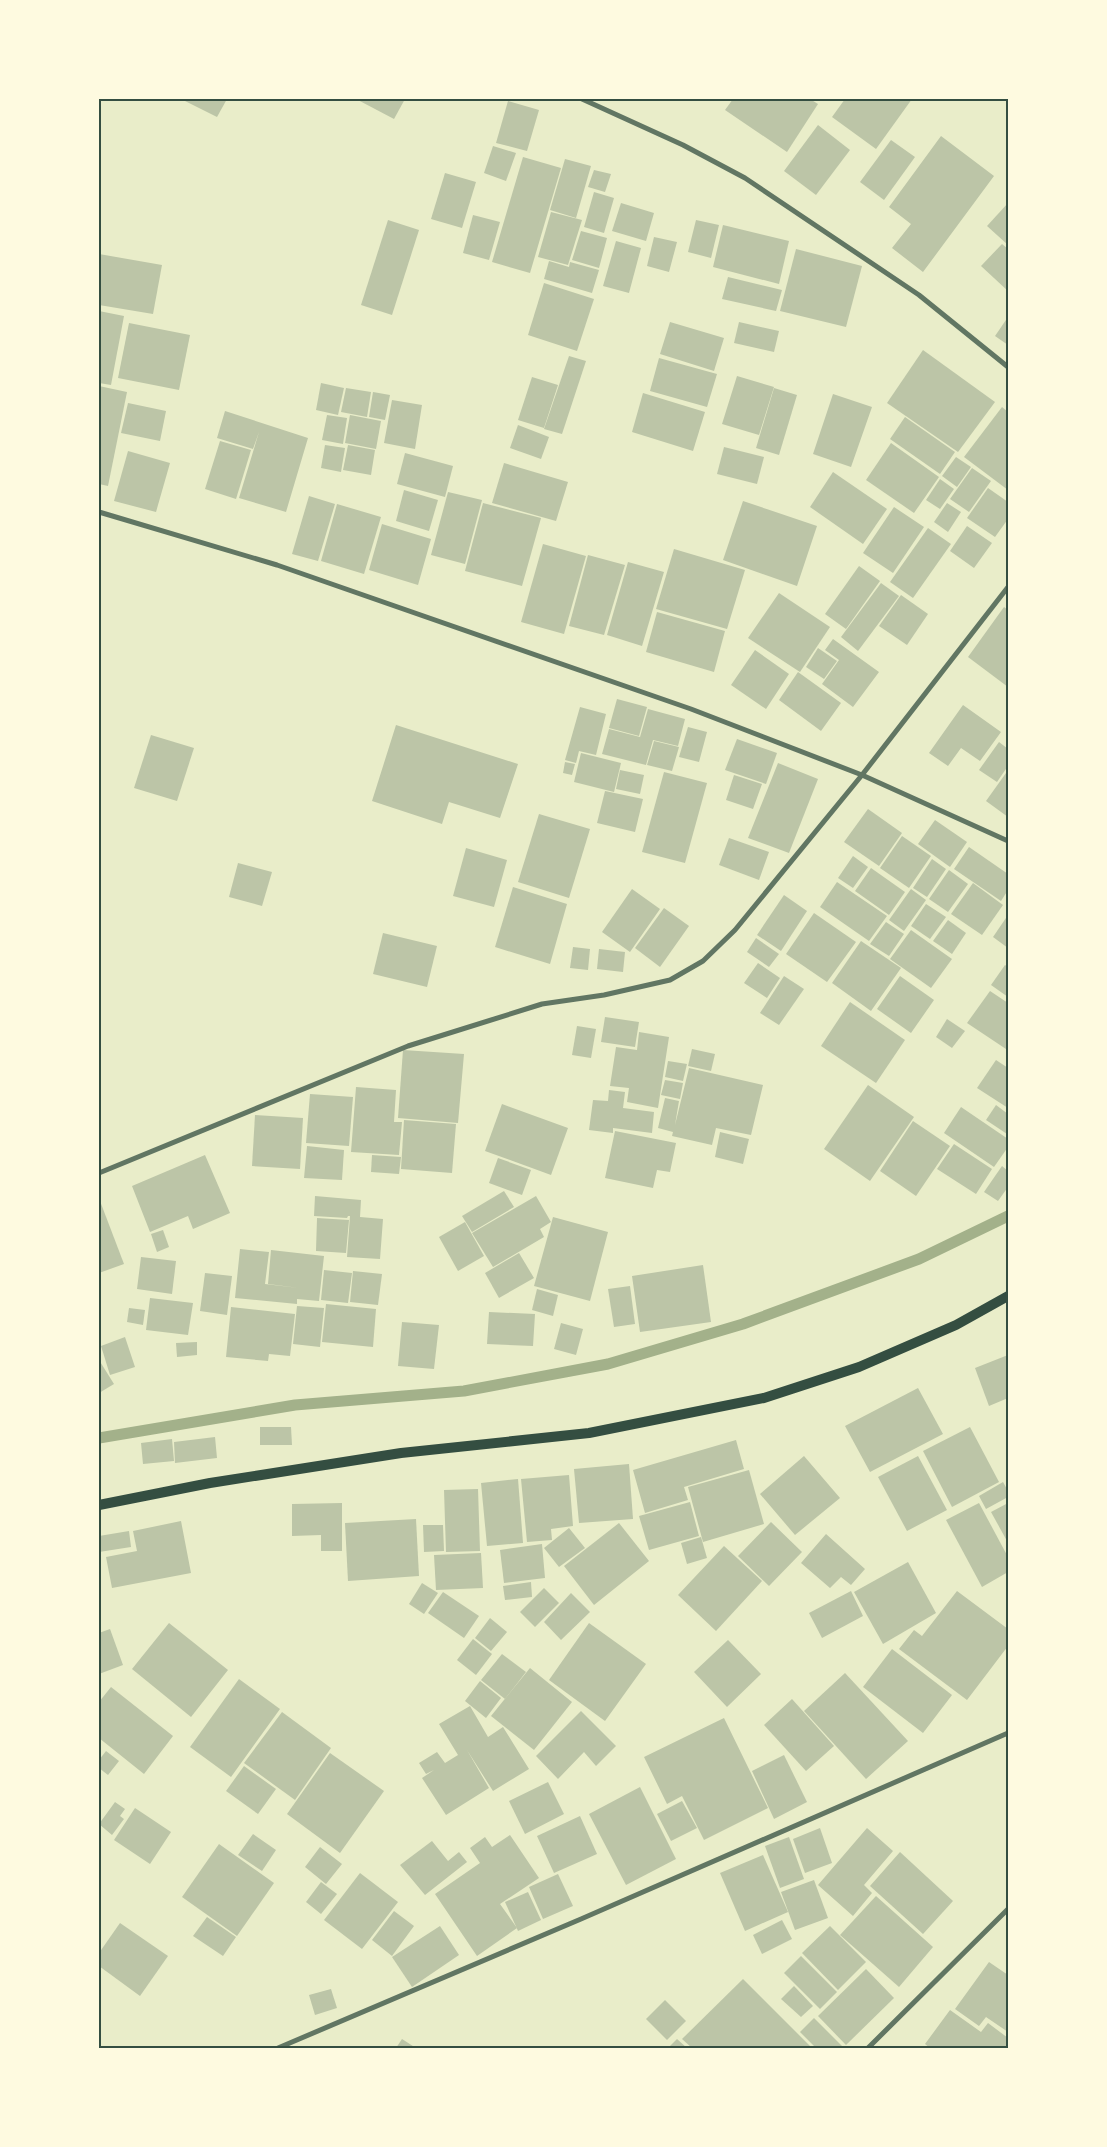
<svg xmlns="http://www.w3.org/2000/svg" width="1107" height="2147" font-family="Jost,sans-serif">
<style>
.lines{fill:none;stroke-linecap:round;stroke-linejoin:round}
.stream{stroke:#a3b18a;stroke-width:11}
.building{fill:#bcc5a7}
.minor{stroke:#617663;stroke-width:5}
.secondary{stroke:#344e41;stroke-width:10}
.neatline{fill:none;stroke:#344e41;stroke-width:2}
</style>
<rect width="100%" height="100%" fill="#e9edc9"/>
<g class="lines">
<!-- stream -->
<path class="stream" d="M99,1438L295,1405L464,1391L608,1364L743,1324L919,1259L1008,1216"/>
</g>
<!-- building -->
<g class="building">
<path d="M181,99H227L217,117Z"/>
<path d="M356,99H405L394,119Z"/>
<path d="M733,99H810L818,104L787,152L725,110Z"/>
<path d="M845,99H912L876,149L832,117Z"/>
<path d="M508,101L539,110L527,151L496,143Z"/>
<path d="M818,125L850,150L816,195L784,171Z"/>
<path d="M941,136L994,176L923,272L892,248L911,224L889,207Z"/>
<path d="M891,140L915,157L884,200L860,182Z"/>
<path d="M493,146L516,153L506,181L484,173Z"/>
<path d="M523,157L561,168L530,273L492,262Z"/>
<path d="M565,159L591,166L576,218L550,210Z"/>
<path d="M594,170L611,174L605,192L588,187Z"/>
<path d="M445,173L476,182L462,228L431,219Z"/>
<path d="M594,192L614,198L604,233L584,227Z"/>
<path d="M621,203L654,213L646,241L612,231Z"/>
<path d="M1008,203V245L987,226Z"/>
<path d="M551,212L582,220L568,265L538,257Z"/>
<path d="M473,215L500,222L489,260L463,253Z"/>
<path d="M388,220L419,230L392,315L361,305Z"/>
<path d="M696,220L719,225L711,258L688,252Z"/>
<path d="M723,225L789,241L779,284L713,267Z"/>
<path d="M581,231L607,238L599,268L572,260Z"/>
<path d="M654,237L677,242L669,272L647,266Z"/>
<path d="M616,241L641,248L629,293L603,286Z"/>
<path d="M1002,244L1008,249V291L981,266Z"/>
<path d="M796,249L862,266L846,327L780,311Z"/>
<path d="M99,254L162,265L153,314L99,305Z"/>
<path d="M549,261L569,267L570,262L599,270L592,293L544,279Z"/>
<path d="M728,277L782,290L776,311L722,299Z"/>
<path d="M544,283L594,299L577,351L528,335Z"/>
<path d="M99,311L124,316L111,385L99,383Z"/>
<path d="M1008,317V345L995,336Z"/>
<path d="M670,322L724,338L714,371L660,354Z"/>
<path d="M739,322L779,331L774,352L734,343Z"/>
<path d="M129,323L190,335L179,390L118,378Z"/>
<path d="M923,350L995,402L958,452L887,403Z"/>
<path d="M569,356L586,361L562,434L544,429Z"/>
<path d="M659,358L717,374L707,407L650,391Z"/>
<path d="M737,376L774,387L759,435L722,424Z"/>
<path d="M532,377L558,385L544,428L518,420Z"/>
<path d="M321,383L344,388L338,415L316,410Z"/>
<path d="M99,386L127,392L108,486L99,484Z"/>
<path d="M346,388L371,392L367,417L341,412Z"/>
<path d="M774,388L797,395L779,455L756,448Z"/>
<path d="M373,392L390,395L385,420L369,417Z"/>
<path d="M643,393L705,412L693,451L632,432Z"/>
<path d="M833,394L872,407L851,467L813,454Z"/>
<path d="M392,400L422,405L415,449L384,443Z"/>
<path d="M128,403L166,411L160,441L121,433Z"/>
<path d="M1002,407L1008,412V490L964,457Z"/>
<path d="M225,411L308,438L286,512L239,498L259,432L253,449L217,438Z"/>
<path d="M327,415L347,418L343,444L322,440Z"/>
<path d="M350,415L381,421L376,449L345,443Z"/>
<path d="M905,417L955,452L940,474L890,439Z"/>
<path d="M518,425L549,437L541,459L510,448Z"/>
<path d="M220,441L251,450L236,499L205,489Z"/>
<path d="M891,443L939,477L914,513L866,480Z"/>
<path d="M325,445L345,448L341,472L321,468Z"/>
<path d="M348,445L375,450L371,475L343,470Z"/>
<path d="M724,447L764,457L757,484L717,474Z"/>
<path d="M128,451L170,463L156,512L114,501Z"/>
<path d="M405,453L453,466L445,497L397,484Z"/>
<path d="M956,457L971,467L957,487L942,476Z"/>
<path d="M504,463L568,482L556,521L492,503Z"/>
<path d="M972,468L991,481L969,512L950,499Z"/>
<path d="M833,472L887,509L863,544L810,507Z"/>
<path d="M940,479L954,489L940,509L926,500Z"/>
<path d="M988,488L1008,502V519L995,537L967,518Z"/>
<path d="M404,490L438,500L429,531L396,521Z"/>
<path d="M448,492L482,500L465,564L431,555Z"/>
<path d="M309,496L335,504L318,561L292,554Z"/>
<path d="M743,501L817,526L797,586L723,560Z"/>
<path d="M483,503L541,518L522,586L465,571Z"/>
<path d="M947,503L961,512L948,532L934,522Z"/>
<path d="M337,504L381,517L364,574L321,561Z"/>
<path d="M894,507L924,527L893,573L863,553Z"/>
<path d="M382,524L431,539L418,585L369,570Z"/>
<path d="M967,526L992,543L974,568L950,551Z"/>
<path d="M928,528L951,544L913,598L890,582Z"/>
<path d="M543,544L586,556L564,634L521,622Z"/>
<path d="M674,549L745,570L727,629L656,609Z"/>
<path d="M588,555L625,565L604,635L569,626Z"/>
<path d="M628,562L664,572L642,646L607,635Z"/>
<path d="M859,566L880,581L846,629L825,614Z"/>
<path d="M881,583L899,596L858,651L841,637Z"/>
<path d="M779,593L830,627L800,672L748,638Z"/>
<path d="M901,595L928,614L907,645L879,626Z"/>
<path d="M1004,607L1008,610V687L968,657Z"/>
<path d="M657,612L725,631L714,672L646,652Z"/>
<path d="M833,639L879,672L853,707L822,684L839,660L825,650Z"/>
<path d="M818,648L837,661L824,679L806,667Z"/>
<path d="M755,650L789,674L766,709L731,685Z"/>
<path d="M798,672L841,703L821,731L779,700Z"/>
<path d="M617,699L647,707L639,736L609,728Z"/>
<path d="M963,705L1001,732L980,761L961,748L948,766L929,753Z"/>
<path d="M580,707L606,714L596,755L579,751L576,763L565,760Z"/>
<path d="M648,709L685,719L678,746L653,740L646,765L602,754L609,729L640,737Z"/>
<path d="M396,725L518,764L500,818L449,802L442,824L372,801Z"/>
<path d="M688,727L707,732L699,762L679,757Z"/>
<path d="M151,735L194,748L177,801L134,788Z"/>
<path d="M737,739L777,753L766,784L725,770Z"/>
<path d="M654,741L679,747L672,771L647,765Z"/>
<path d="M999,742L1008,749V766L997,782L979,770Z"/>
<path d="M581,753L621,763L614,792L574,782Z"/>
<path d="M565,762L575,764L572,775L563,773Z"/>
<path d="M778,763L818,779L789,853L748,838Z"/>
<path d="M620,770L644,775L640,794L616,789Z"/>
<path d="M664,772L707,783L685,863L642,852Z"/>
<path d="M1006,773L1008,774V817L986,801Z"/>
<path d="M734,775L762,784L753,809L726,800Z"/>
<path d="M605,791L643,799L635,832L597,823Z"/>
<path d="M868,809L902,833L879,866L844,842Z"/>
<path d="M539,814L590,829L569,898L518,882Z"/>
<path d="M935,820L967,842L950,867L918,844Z"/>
<path d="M902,836L931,856L909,888L880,868Z"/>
<path d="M729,838L769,852L759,880L719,865Z"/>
<path d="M969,847L1008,874V890L1001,901L954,869Z"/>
<path d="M466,848L507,860L494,907L453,896Z"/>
<path d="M853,856L868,867L853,888L838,878Z"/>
<path d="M932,859L946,869L927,897L913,888Z"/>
<path d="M238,863L272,872L262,906L229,897Z"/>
<path d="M871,868L905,892L889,915L855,891Z"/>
<path d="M949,870L968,884L948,912L929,899Z"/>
<path d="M837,882L887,916L869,941L820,907Z"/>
<path d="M973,883L1003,905L982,935L951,914Z"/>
<path d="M513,887L567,904L550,964L495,947Z"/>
<path d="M632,889L660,909L630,952L602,932Z"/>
<path d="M911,889L926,900L904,931L889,920Z"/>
<path d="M784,895L807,911L781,951L757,935Z"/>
<path d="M926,904L946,917L930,939L911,926Z"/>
<path d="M664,908L689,926L660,967L635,948Z"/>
<path d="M814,913L856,942L827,982L786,954Z"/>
<path d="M1008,915V948L993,937Z"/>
<path d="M948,920L966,933L952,954L933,941Z"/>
<path d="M886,922L904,934L889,956L870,944Z"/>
<path d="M911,930L952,959L931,988L890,959Z"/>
<path d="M383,933L437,946L427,987L373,974Z"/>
<path d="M756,938L779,954L769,967L747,952Z"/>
<path d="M861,941L901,968L871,1011L832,983Z"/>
<path d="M573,947L590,949L588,970L570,968Z"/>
<path d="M599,949L625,952L623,972L597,969Z"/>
<path d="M758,963L780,978L767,998L744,983Z"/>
<path d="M1005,965L1008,967V997L991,985Z"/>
<path d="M784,976L804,989L779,1025L760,1013Z"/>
<path d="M900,976L934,1000L911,1033L877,1009Z"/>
<path d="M990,991L1008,1003V1046L1006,1049L967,1023Z"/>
<path d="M850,1002L905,1040L876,1083L821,1046Z"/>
<path d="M605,1017L639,1022L635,1047L601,1042Z"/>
<path d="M947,1019L965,1031L952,1048L936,1037Z"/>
<path d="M577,1026L596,1029L591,1058L572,1055Z"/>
<path d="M639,1032L669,1037L658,1108L627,1102L629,1088L610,1086L616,1047L637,1050Z"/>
<path d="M692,1049L715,1054L711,1071L688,1066Z"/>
<path d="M403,1050L464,1054L458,1123L398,1118Z"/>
<path d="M996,1060L1008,1068V1108L977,1088Z"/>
<path d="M668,1061L687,1064L683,1081L665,1077Z"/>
<path d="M689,1068L763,1085L751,1135L716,1128L712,1145L672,1136L673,1132L658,1128L665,1098L679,1101L675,1125Z"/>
<path d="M665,1080L683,1083L680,1099L661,1095Z"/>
<path d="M868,1085L914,1117L870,1181L824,1149Z"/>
<path d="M356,1087L396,1090L394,1122H402L399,1155L351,1152Z"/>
<path d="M609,1090L625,1092L623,1108L654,1112L652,1133L613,1128V1133L589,1130L593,1100L608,1101Z"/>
<path d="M310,1094L353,1097L349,1146L306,1143Z"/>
<path d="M502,1104L568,1128L551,1175L485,1151Z"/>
<path d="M996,1105L1008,1114L1007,1134L986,1120Z"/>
<path d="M961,1107L1008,1139V1147L994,1167L944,1133Z"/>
<path d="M255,1115L303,1118L300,1169L252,1166Z"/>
<path d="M404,1120L456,1124L452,1173L401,1169Z"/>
<path d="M913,1121L950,1146L916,1196L880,1171Z"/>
<path d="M615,1131L676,1143L670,1172L657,1170L653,1188L605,1178Z"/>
<path d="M720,1132L749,1139L743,1164L715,1157Z"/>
<path d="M954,1144L992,1169L976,1194L937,1169Z"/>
<path d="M307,1146L344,1150L342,1180L304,1178Z"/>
<path d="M205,1155L230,1213L193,1229L188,1216L150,1232L132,1186Z"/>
<path d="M372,1155L401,1157L399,1174L371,1172Z"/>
<path d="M498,1158L531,1170L522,1195L489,1183Z"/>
<path d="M1002,1166L1008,1171V1187L998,1201L984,1192Z"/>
<path d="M504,1191L514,1207L472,1232L462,1216Z"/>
<path d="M315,1196L361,1200L360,1217L383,1219L380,1259L347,1257L350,1216H348L347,1218L314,1216Z"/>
<path d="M536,1196L551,1222L540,1229L544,1237L493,1267L472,1233Z"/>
<path d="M99,1201H100L124,1264L99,1273Z"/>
<path d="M553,1217L608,1232L590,1301L534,1286Z"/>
<path d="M317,1218L349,1220L346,1253L316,1251Z"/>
<path d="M465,1222L484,1256L458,1271L439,1237Z"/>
<path d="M163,1230L169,1247L157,1252L151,1234Z"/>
<path d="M240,1249L269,1252L265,1284L299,1288L268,1284L271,1250L324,1256L319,1301L297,1299V1304L235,1298Z"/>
<path d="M519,1253L534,1278L499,1298L485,1273Z"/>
<path d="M141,1257L176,1261L172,1294L137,1289Z"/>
<path d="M703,1265L711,1322L640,1332L632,1276Z"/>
<path d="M324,1270L352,1273L348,1303L321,1300Z"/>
<path d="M353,1271L382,1274L378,1305L350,1302Z"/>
<path d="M205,1273L232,1276L227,1315L200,1311Z"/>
<path d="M630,1286L635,1324L614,1327L608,1289Z"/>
<path d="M537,1289L558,1295L553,1316L532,1310Z"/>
<path d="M150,1298L193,1303L188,1335L146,1330Z"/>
<path d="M326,1304L376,1309L373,1347L322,1342Z"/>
<path d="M297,1306L324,1308L320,1347L293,1344Z"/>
<path d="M231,1307L295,1314L290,1356L269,1354L268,1361L226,1357Z"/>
<path d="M129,1308L145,1310L143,1325L127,1322Z"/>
<path d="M489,1312L535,1314L533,1346L487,1344Z"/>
<path d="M402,1322L439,1325L434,1369L398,1366Z"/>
<path d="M561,1323L583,1329L576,1355L554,1349Z"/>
<path d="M125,1337L135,1367L110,1375L101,1346Z"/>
<path d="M197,1342V1355L177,1357L176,1343Z"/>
<path d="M1008,1355V1398L989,1406L975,1368Z"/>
<path d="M99,1360L114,1384L99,1393Z"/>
<path d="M918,1388L943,1434L870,1472L845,1426Z"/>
<path d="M260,1427H291L292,1445H260Z"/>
<path d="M970,1427L999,1482L952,1507L923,1451Z"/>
<path d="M215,1437L217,1458L175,1463L174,1442Z"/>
<path d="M172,1439L174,1461L143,1464L141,1443Z"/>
<path d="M736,1440L744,1469L684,1487L688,1500L645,1513L633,1470Z"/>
<path d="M804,1456L840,1498L795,1535L760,1494Z"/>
<path d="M918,1456L947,1510L907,1531L878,1477Z"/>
<path d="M629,1464L633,1519L579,1523L574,1469Z"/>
<path d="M749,1470L764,1524L703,1542L688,1487Z"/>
<path d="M569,1475L573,1526L551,1529L552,1540L527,1542L521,1479Z"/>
<path d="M518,1479L523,1543L487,1546L481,1483Z"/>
<path d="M1003,1482L1008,1491V1497L986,1509L979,1496Z"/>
<path d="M478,1489L480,1551L446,1552L444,1490Z"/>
<path d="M690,1502L699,1536L649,1550L639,1516Z"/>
<path d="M342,1503V1551H321V1535L292,1536V1504Z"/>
<path d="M979,1503L1008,1557V1572L982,1587L946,1520Z"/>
<path d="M1008,1503V1540L1007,1541L991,1512Z"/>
<path d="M416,1519L419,1576L348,1581L345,1523Z"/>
<path d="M181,1521L191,1573L112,1588L106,1557L137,1551L133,1531Z"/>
<path d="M771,1522L802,1552L769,1586L738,1556Z"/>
<path d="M619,1523L649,1561L594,1605L564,1566Z"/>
<path d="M423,1525H443L444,1551L424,1552Z"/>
<path d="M569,1528L585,1548L559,1567L544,1548Z"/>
<path d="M129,1531L131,1547L99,1552V1536Z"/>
<path d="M826,1534L865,1569L851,1585L841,1577L830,1588L801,1563Z"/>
<path d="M701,1537L707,1558L687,1564L681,1543Z"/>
<path d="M542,1544L545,1578L504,1583L500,1550Z"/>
<path d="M724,1546L762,1581L716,1631L678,1595Z"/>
<path d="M481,1553L483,1588L436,1590L434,1555Z"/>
<path d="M908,1562L936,1613L883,1644L854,1592Z"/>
<path d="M531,1582L532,1597L505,1600L503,1586Z"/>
<path d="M422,1583L438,1593L424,1614L409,1604Z"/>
<path d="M544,1588L559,1603L535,1627L520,1612Z"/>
<path d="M851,1591L863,1616L822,1638L809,1613Z"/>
<path d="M957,1591L1008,1629V1646L967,1700L899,1649L914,1630L922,1636Z"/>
<path d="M443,1592L479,1616L464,1638L428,1613Z"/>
<path d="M571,1593L590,1612L561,1640L544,1622Z"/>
<path d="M490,1618L507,1632L491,1651L475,1638Z"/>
<path d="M169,1623L228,1670L191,1717L132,1669Z"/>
<path d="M589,1623L646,1664L605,1721L549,1680Z"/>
<path d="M110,1629L123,1665L99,1674V1633Z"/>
<path d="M473,1639L492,1654L476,1675L457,1660Z"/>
<path d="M728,1640L761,1674L727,1707L694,1672Z"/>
<path d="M892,1649L952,1695L923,1733L863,1687Z"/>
<path d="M502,1654L526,1672L505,1699L481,1680Z"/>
<path d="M530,1668L572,1702L534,1750L491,1716Z"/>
<path d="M845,1673L908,1741L866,1779L804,1711Z"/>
<path d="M239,1679L280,1709L231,1777L190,1747Z"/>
<path d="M480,1681L501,1698L486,1718L465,1701Z"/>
<path d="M111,1687L173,1736L144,1774L99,1738V1702Z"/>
<path d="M792,1699L834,1746L806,1771L764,1725Z"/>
<path d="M470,1706L488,1737L503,1727L529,1769L493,1791L467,1750L489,1788L446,1815L422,1778L434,1770L426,1774L419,1763L437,1752L445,1763L458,1755L439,1724Z"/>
<path d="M581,1711L616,1746L596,1766L584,1752L558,1779L536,1756Z"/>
<path d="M282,1712L331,1748L295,1800L244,1763Z"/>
<path d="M724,1718L768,1808L704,1840L682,1796L667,1804L644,1757Z"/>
<path d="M106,1751L119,1761L108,1775L99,1768V1760Z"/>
<path d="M330,1753L384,1791L340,1853L287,1814Z"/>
<path d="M784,1755L807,1802L774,1819L752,1771Z"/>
<path d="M244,1766L276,1789L258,1814L226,1791Z"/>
<path d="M548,1782L564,1814L525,1834L509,1801Z"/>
<path d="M640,1787L676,1859L626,1885L589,1814Z"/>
<path d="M682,1801L697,1828L671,1841L657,1814Z"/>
<path d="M115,1802L125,1809L120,1816L124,1819L112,1835L99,1824Z"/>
<path d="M135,1808L171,1832L150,1864L114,1840Z"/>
<path d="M580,1816L597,1854L554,1873L537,1836Z"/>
<path d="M820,1828L832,1863L805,1873L793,1839Z"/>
<path d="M867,1828L893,1851L864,1885L872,1893L853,1916L818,1885Z"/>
<path d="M253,1834L276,1850L262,1871L238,1855Z"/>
<path d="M510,1835L539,1878L500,1904L517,1928L477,1956L435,1894L480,1863L470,1848L485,1837L492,1847Z"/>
<path d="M789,1837L804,1879L780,1888L765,1846Z"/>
<path d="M432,1841L448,1861L459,1852L467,1862L425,1895L400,1865Z"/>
<path d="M219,1844L274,1883L237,1936L182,1897Z"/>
<path d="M320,1847L342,1864L326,1884L305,1867Z"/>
<path d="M900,1852L953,1901L923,1934L870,1886Z"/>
<path d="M763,1855L788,1912L745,1931L720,1873Z"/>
<path d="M360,1873L398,1902L362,1949L324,1920Z"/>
<path d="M558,1874L573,1906L543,1919L529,1887Z"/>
<path d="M814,1880L828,1918L795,1930L781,1892Z"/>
<path d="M321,1882L337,1894L321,1914L306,1902Z"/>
<path d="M528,1892L541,1920L518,1931L505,1902Z"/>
<path d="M876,1896L933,1947L899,1987L840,1935Z"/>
<path d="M394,1911L414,1926L392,1956L372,1940Z"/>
<path d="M207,1917L236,1937L223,1956L193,1936Z"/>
<path d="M782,1920L792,1939L762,1954L753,1935Z"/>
<path d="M120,1923L168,1956L140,1996L99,1966V1953Z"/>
<path d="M440,1926L459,1955L412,1987L392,1957Z"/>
<path d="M830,1926L866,1962L838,1990L802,1953Z"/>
<path d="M801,1956L837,1992L820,2009L784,1973Z"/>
<path d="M989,1962L1008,1975V2032L986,2017L979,2026L955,2009Z"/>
<path d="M866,1969L894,1998L846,2045L818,2016Z"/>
<path d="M743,1979L812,2048H692L682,2039Z"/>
<path d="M794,1986L813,2006L801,2017L781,1999Z"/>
<path d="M331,1989L337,2008L315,2015L309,1995Z"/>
<path d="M665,2000L686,2021L667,2040L646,2019Z"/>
<path d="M950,2010L981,2032L988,2023L1008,2038V2048H930L925,2044Z"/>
<path d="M814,2018L843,2047L842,2048H816L800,2032Z"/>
<path d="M402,2039L416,2048H396Z"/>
<path d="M677,2039L687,2048H668Z"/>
</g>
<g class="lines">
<!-- minor -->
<g class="minor">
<path d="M582,99L683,145L745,178L919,295L1008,367"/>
<path d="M99,512L277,565L691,709L862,775L1008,841"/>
<path d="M99,1173L408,1046L542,1004L604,995L670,980L703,961L735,930L862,775L1008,587"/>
<path d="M278,2048L581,1919L1008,1733"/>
<path d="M868,2048L1008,1909"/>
</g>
<!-- secondary -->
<path class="secondary" d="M99,1505L210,1483L401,1453L589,1433L764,1398L859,1367L956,1325L1008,1296"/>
</g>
<!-- border -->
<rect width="1107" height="2147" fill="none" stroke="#fefae0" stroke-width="200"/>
<rect x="100" y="100" width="907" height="1947" class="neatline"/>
</svg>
